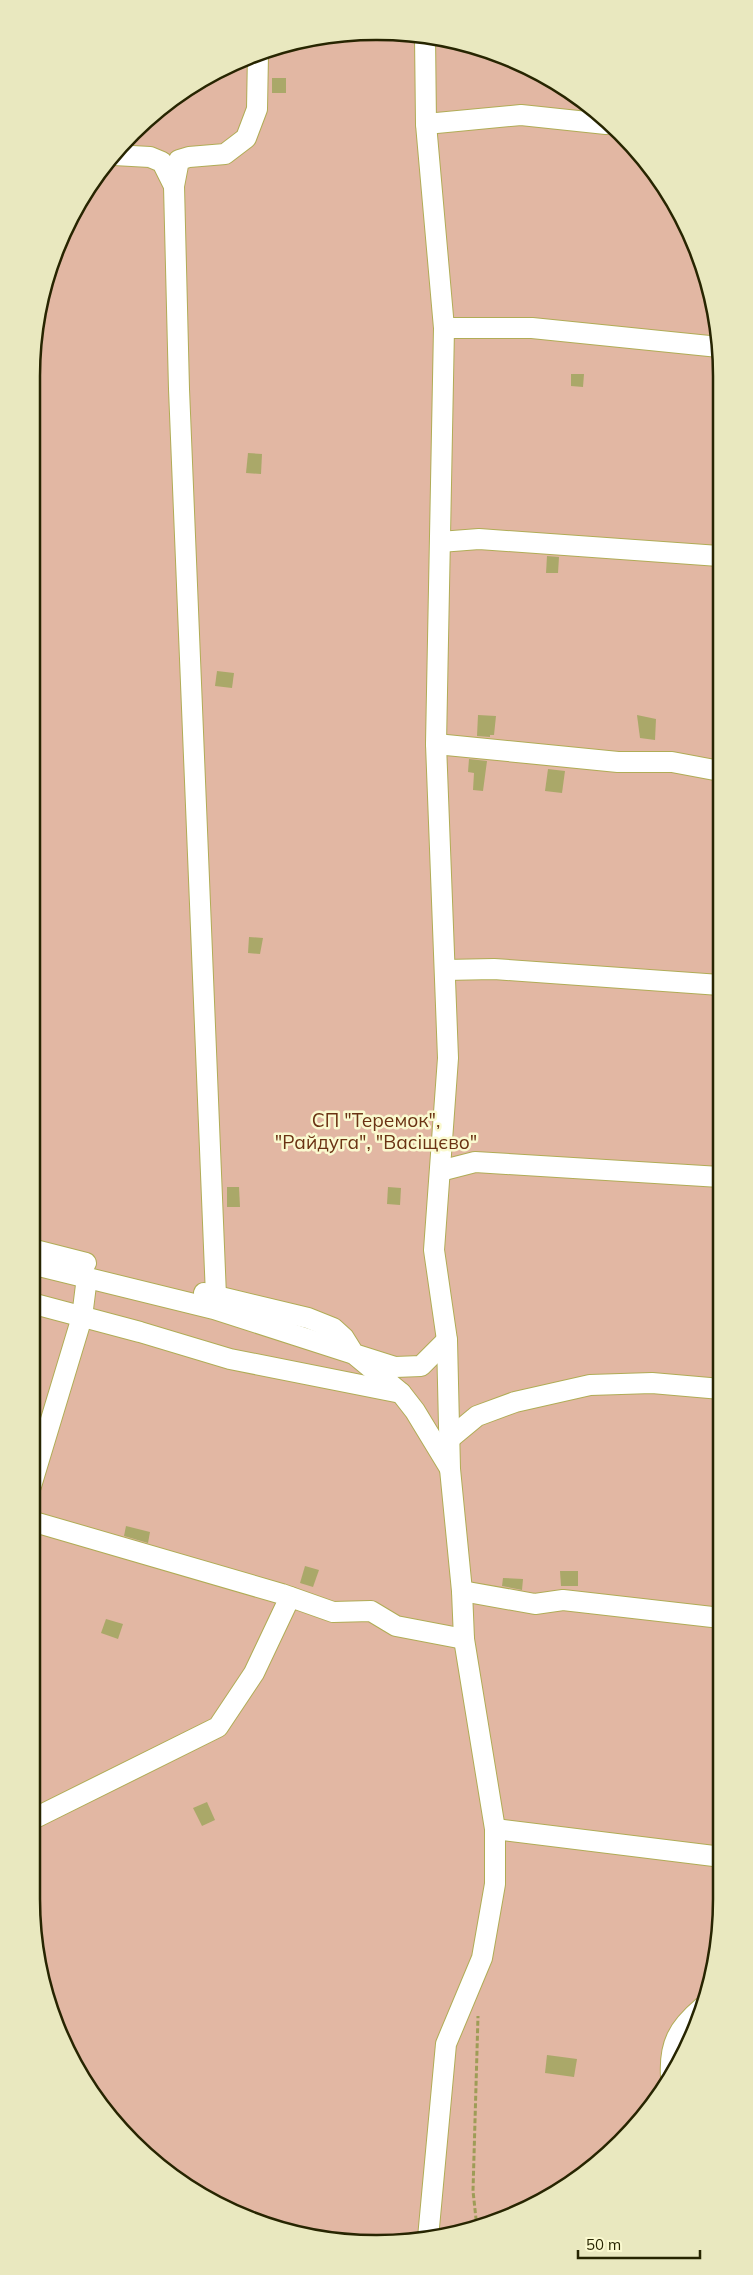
<svg xmlns="http://www.w3.org/2000/svg" width="753" height="2275" font-family="Mulish,sans-serif">
<style>
.green{fill:#e2b7a3}
.building{fill:#aaa869}
.lines{fill:none;stroke-linecap:round;stroke-linejoin:round}
.minor-casing{stroke:#b0ac56;stroke-width:22}
.path{stroke:#9e9c57;stroke-width:3;stroke-dasharray:5 2.5;stroke-linecap:butt}
.minor{stroke:#fff;stroke-width:20}
.labels{text-anchor:middle;stroke-width:5;stroke-linejoin:round;paint-order:stroke}
.park-label{font-size:19px;fill:#6a3213;stroke:#faf9cf}
.rim{fill:none;stroke:#272501;stroke-width:2.5}
</style>
<rect width="100%" height="100%" fill="#ddda84"/>
<!-- green -->
<path class="green" d="M377,31L444,38L549,78L636,149L686,224L719,331L722,1898L715,1966L696,2030L664,2090L586,2173L529,2208L466,2232L399,2243L332,2241L224,2208L167,2173L117,2126L57,2030L38,1966L31,1899V377C33,354 34,331 38,309C61,197 140,104 244,58C286,39 332,36 377,31Z"/>
<!-- building -->
<g class="building">
<rect x="272" y="78" width="14" height="15"/>
<path d="M571,374H584L583,387L571,386Z"/>
<path d="M248,453L262,454L261,474L246,473Z"/>
<path d="M547,556L559,557L558,573H546Z"/>
<path d="M217,671L234,673L232,688L215,686Z"/>
<path d="M478,715L496,716L494,735H490V737L477,736Z"/>
<path d="M637,715L656,719L655,740L640,738Z"/>
<path d="M469,759L487,761L483,791L473,790L474,773L468,772Z"/>
<path d="M548,769L565,771L562,793L545,791Z"/>
<path d="M249,937L263,938L260,954L248,953Z"/>
<path d="M227,1187H239L240,1207H227Z"/>
<path d="M388,1187L401,1188L400,1205L387,1204Z"/>
<path d="M126,1526L150,1532L148,1543L124,1536Z"/>
<path d="M305,1566L319,1570L313,1587L300,1583Z"/>
<path d="M560,1571H578V1586H561Z"/>
<path d="M503,1578L523,1579L522,1590L502,1586Z"/>
<path d="M106,1619L123,1624L118,1639L101,1633Z"/>
<path d="M207,1802L215,1820L202,1826L193,1808Z"/>
<path d="M547,2055L577,2059L574,2077L545,2073Z"/>
</g>
<g class="lines">
<defs>
<g id="minor">
<path d="M425,36L426,124L444,328L436,744L448,1058L434,1250L447,1340L450,1469L462,1591L464,1639L495,1829V1884L482,1958L446,2044L428,2238"/>
<path d="M426,124L521,115L606,124"/>
<path d="M114,155L150,157L162,162L174,186"/>
<path d="M444,328H532L719,347"/>
<path d="M440,542L479,539L719,556"/>
<path d="M436,744L618,762H672L720,771"/>
<path d="M445,970L494,969L720,985"/>
<path d="M440,1171L475,1162L720,1177"/>
<path d="M31,1249L86,1263"/>
<path d="M31,1264L214,1309L354,1354L401,1393L415,1411L449,1467"/>
<path d="M204,1293L308,1318L333,1328L344,1338L354,1354L395,1367L421,1366L447,1340"/>
<path d="M216,1296L179,389L174,186L179,160L189,157L225,154L246,138L257,109L258,54"/>
<path d="M31,1303L140,1332L230,1359L401,1393"/>
<path d="M448,1440L477,1416L515,1402L590,1385L652,1383L721,1389"/>
<path d="M31,1486L82,1317L87,1277"/>
<path d="M31,1521L282,1594L333,1612L371,1611L396,1626L464,1639"/>
<path d="M462,1591L535,1604L563,1600L721,1618"/>
<path d="M31,1820L218,1727L254,1673L290,1597"/>
<path d="M495,1829L722,1857"/>
<path d="M671,2077C669,2044 678,2028 703,2007"/>
</g>
</defs>
<!-- minor casing -->
<use href="#minor" class="minor-casing"/>
<!-- path -->
<path class="path" d="M477,2228L473,2191L478,2016"/>
<!-- minor -->
<use href="#minor" class="minor"/>
</g>
<g class="labels">
<!-- park labels -->
<g class="park-label">
<text x="376" y="1127">СП "Теремок",<tspan x="376" dy="22">"Райдуга", "Васіщєво"</tspan></text>
</g>
</g>
<!-- crop -->
<path d="M0 0H753V2275H0ZM376 40H377A336 336 0 0 1 713 376V1899A336 336 0 0 1 377 2235H376A336 336 0 0 1 40 1899V376A336 336 0 0 1 376 40Z" fill="#e9e8bf" fill-rule="evenodd"/>
<path class="rim" d="M376 40H377A336 336 0 0 1 713 376V1899A336 336 0 0 1 377 2235H376A336 336 0 0 1 40 1899V376A336 336 0 0 1 376 40Z"/>
<!-- scale -->
<path d="M578 2250v8h122v-8" fill="none" stroke="#272501" stroke-width="2.5"/>
<text x="586" y="2250" font-size="15" fill="#272501" stroke="#faf9cf" stroke-width="4" paint-order="stroke">50 m</text>
</svg>
